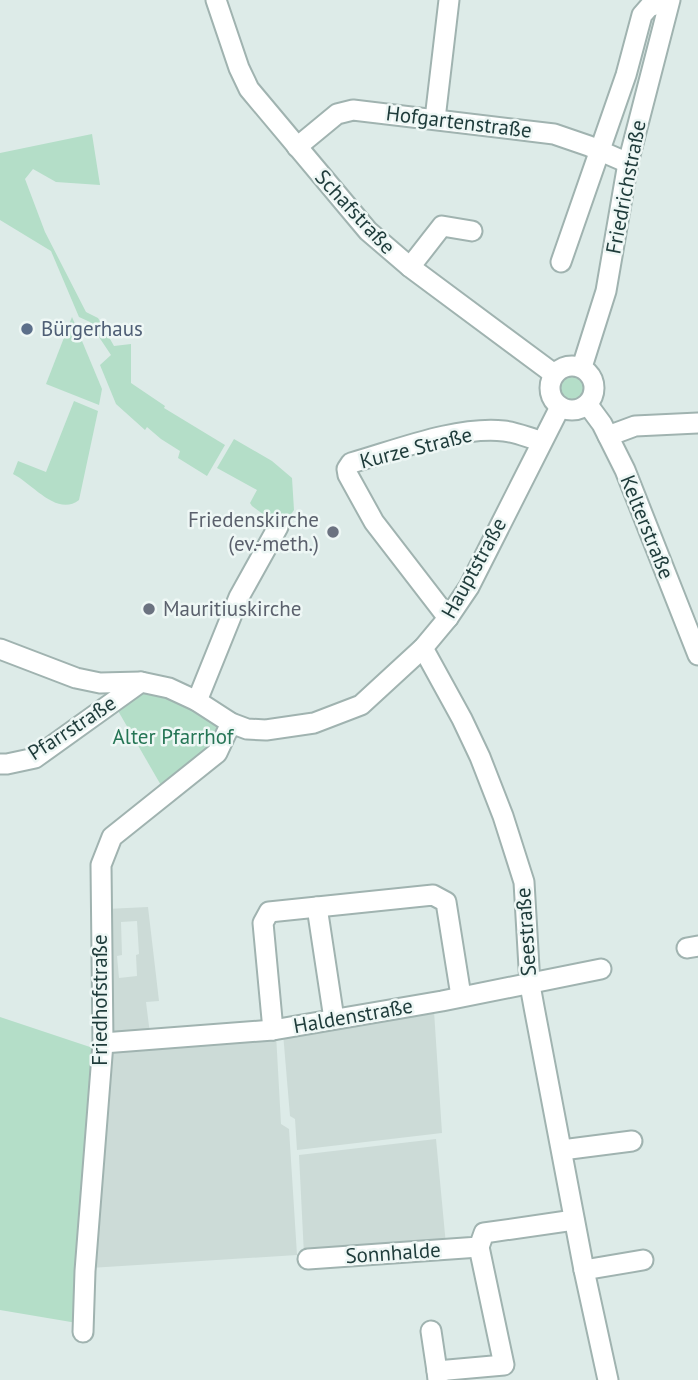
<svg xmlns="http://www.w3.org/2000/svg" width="698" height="1380" font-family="'PT Sans',sans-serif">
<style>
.built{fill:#ccdbd7;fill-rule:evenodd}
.green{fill:#b4dec8}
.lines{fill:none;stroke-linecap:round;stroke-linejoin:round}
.minor-casing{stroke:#a0b3b0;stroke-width:23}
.minor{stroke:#fff;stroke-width:19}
.service-dot{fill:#5c6f8a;stroke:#eef7f5;stroke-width:2.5}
.worship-dot{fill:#6b7280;stroke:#eef7f5;stroke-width:2.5}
.labels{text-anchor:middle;stroke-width:5;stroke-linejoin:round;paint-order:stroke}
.street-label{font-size:21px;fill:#1e3b3a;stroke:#eef7f5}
.service-label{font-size:21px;fill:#4e5e75;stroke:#eef7f5;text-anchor:start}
.worship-label{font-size:21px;fill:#5b616d;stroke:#eef7f5;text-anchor:end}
.park-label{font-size:21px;fill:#257555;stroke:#eef7f5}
</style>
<rect width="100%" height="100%" fill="#ddebe8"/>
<!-- built -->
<g class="built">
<path d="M148,907L159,1001L146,1002L150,1034L110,1036L106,909ZM137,921L139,954L136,955L137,976L119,978L117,956L122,955L121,922Z"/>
<path d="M434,1011L442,1133L297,1150L295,1119L290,1116L283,1033Z"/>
<path d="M276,1034L281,1124L289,1129L297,1255L90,1268L108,1050Z"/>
<path d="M436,1139L446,1245L304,1255L299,1155Z"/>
</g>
<!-- green -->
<g class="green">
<path d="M92,134L100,185L56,182L33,169L25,179L45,232L86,312L98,318L114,346L131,344V383L165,406L164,408L225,445L207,476L178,458L180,451L161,439L147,427L145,430L116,404L100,365L111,355L99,337L96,338L90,322L79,317L51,251L0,220V153Z"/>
<path d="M72,317L102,389L99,405L46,384Z"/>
<circle cx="572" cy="387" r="13"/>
<path d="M74,401L98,411L79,500C57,517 33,484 13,474L18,461L46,472Z"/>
<path d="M234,439L272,461L292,478L294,510L285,523H275L252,506L250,503L257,490L217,468Z"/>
<path d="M142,689C171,697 203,707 221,733L213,750L162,787L117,709Z"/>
<path d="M0,1017L93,1048L77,1323L0,1310Z"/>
</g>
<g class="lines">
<defs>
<g id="minor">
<path d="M216,0L239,68L249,89L368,231L410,267L554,374"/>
<path d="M435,119L449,0"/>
<path d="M297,147L337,114L353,110L554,134L589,146L628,163"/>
<path d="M561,262L626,75L642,15L649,7L657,4L668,5"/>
<path d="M410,267L442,226L472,231"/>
<circle cx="572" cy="388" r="22"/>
<path d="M582,367L606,291L628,163L670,0"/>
<path d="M588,405L602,424L625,470L698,655"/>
<path d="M608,436L635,426L698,423"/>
<path d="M448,618L374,522L348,475L347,469L351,463C397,450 456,426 504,431C516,432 529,438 541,441"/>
<path d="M423,648L462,719L480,757L503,816L524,882L530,985L534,1007L584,1270L608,1380"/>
<path d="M0,649L76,678L100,683L141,682L169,688L197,701L231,723L247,729L266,730L314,723L361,705L423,648L448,618L469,587L560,407"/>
<path d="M197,701L239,597L278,527"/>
<path d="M0,764H7L35,758L141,682"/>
<path d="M317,907L334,1019"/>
<path d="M687,948L698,946"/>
<path d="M273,1030L263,923L269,912L433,895L446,902L461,996"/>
<path d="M103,1043L273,1030L442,1001L601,969"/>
<path d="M562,1150L632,1141"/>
<path d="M308,1259L479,1247L484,1233L574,1220"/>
<path d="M584,1270L643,1260"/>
<path d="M431,1331L437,1371"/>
<path d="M83,1332L85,1271L103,1043L101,865L112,837L217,753L231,723"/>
<path d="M438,1380L437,1371L504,1365L479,1247"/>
</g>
</defs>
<!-- minor casing -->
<use href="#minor" class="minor-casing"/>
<!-- minor -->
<use href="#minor" class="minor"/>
</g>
<!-- markers -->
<circle class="service-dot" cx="27" cy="329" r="7"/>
<g class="worship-dot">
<circle cx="333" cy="532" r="7"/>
<circle cx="149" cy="609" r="7"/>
</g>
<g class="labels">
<!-- street labels -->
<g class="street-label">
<text transform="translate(459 122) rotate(7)" y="7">Hofgartenstraße</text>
<text transform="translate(626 187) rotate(-79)" y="7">Friedrichstraße</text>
<text transform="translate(355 212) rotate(47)" y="7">Schafstraße</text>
<text transform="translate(416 448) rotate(-14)" y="7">Kurze Straße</text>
<text transform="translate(647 527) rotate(68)" y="7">Kelterstraße</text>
<text transform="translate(474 568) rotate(-61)" y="7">Hauptstraße</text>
<text transform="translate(72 728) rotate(-33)" y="7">Pfarrstraße</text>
<text transform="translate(526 932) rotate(-94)" y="7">Seestraße</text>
<text transform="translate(100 1000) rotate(-90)" y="7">Friedhofstraße</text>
<text transform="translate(353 1016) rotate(-10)" y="7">Haldenstraße</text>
<text transform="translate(393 1253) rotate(-4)" y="7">Sonnhalde</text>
</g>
<!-- service labels -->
<g class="service-label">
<text x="41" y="336">Bürgerhaus</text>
</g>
<!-- worship labels -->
<g class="worship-label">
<text x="319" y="527">Friedenskirche<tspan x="319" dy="24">(ev.-meth.)</tspan></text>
<text x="163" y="616" text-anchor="start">Mauritiuskirche</text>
</g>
<!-- park labels -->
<g class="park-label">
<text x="173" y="744">Alter Pfarrhof</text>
</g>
</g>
</svg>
